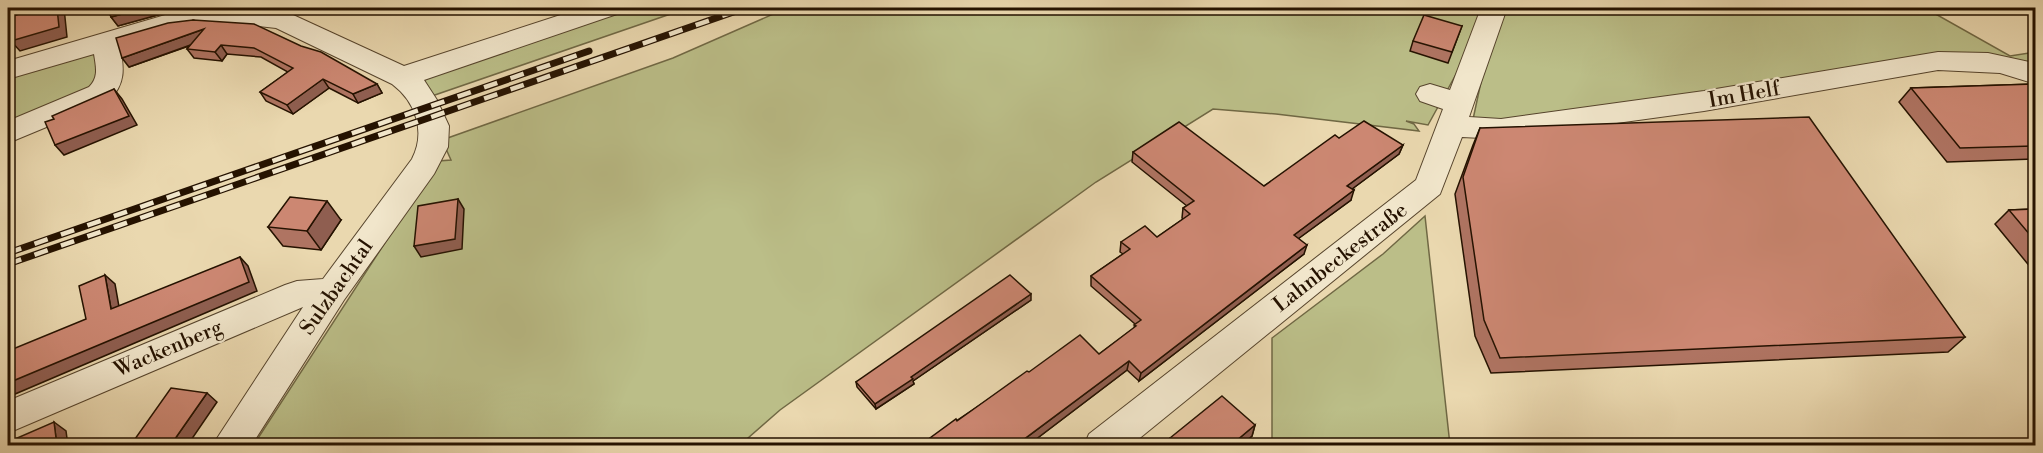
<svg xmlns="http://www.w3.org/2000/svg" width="2043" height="453" font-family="'Libre Bodoni',serif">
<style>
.green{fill:#bbbe88;stroke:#706844;stroke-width:1.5}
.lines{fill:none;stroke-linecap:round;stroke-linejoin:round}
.minor-casing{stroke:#56442c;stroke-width:2}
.minor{fill:#f1e6cb;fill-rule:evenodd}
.rail-casing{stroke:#251200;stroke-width:7}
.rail{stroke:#f1e6cb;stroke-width:4.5;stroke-dasharray:14;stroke-linecap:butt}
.wall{fill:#af7462;stroke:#251200;stroke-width:1.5}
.shaded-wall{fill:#8f5e50;stroke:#251200;stroke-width:1.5}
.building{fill:#cc8772;stroke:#251200;stroke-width:1.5}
.labels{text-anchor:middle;stroke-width:4.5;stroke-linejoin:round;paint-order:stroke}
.street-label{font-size:21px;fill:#251200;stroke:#f1e6cb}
</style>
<rect width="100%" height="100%" fill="#ead8af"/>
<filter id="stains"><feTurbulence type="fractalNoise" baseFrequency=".00333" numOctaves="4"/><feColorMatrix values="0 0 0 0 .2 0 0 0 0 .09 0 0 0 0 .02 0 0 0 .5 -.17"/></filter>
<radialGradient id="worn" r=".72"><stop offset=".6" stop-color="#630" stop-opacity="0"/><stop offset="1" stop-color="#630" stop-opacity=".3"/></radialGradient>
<!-- green -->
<g class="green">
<path d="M618,8H688L429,97L423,83L434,67Z"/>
<path d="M787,8H1490L1476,38L1428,125L1406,121L1414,124L1419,131L1276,114L1213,109L1096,182L780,410L740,445L253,446L438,161L451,160L442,140L673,58Z"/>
<path d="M1499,8H1925L2010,56L2035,52V70L1994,59L1705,97L1472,124L1490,40Z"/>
<path d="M95,49L98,92L8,130V74Z"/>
<path d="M1425,216L1450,445H1272V338L1383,254Z"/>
</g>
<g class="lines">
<defs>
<g id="minor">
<path d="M216,8H249L291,14L404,66L582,8H621L617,14L424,80L437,100L449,126L448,147L434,174L344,300L251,446H212L303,307L8,433V401L285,285L297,281L323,279L412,159C426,132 416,102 392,84L276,28L232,23L174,30L120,46C124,69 126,83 109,101L8,143V121L89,87C99,77 96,67 94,54L8,79V61L172,13Z"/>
<path d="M1481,8H1507L1469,117L1501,119L1704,91L1938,52L1988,53L2034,63L2036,84L2000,73L1938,70L1704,111L1501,139L1462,137L1440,194L1130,446H1084L1089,434L1416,180L1443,109L1420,101L1416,94L1420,87L1430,84L1450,90Z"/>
</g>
</defs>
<!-- minor casing -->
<use href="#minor" class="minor-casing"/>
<!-- minor -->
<use href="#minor" class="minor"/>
<defs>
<g id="rail">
<path d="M8,253L589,51"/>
<path d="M8,264L745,8"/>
</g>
</defs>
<!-- rail casing -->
<use href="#rail" class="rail-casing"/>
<!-- rail -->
<use href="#rail" class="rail"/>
</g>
<!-- wall -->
<g class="wall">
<path d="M108,8H204L172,11L118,26L111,17Z"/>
<path d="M350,8H375L370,12Z"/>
<path d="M193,20L377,84L382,93L358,103L329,88L293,114L266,101L260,92L288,72L261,57L227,54L222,61L194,58L187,49L189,46L129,67Z"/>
<path d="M1462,26L1448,63L1410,51L1413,41Z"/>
<path d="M2036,84V159L1947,162L1899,102L1911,88Z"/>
<path d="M1480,128L1965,337L1948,352L1491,373L1475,336L1455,194L1473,145Z"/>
<path d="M1339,138L1403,145L1399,154L1352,189L1351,200L1299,238L1304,254L1139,381L1127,370L1027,446H919L1029,372L1099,354L1134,328L1135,324L1091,286V276L1123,254L1120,252L1121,242L1157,237L1183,219L1182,218L1183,208L1187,206L1132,162L1133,152L1264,186Z"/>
<path d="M2036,209V274L1995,224L2009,210Z"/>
<path d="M341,220L321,250L283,246L268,227Z"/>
<path d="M1031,300L913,381L914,384L876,409L857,387L856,382Z"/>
<path d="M1255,425L1252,436L1240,446H1169L1170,438Z"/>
</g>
<!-- shaded-wall -->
<g class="shaded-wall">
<path d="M57,8H64L67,37L20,51L11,41Z"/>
<path d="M144,8H169L172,11L118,26L111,17Z"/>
<path d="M368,8H375L370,12Z"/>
<path d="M204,29L210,38L129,67L122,58Z"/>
<path d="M221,45L227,54L222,61L215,52Z"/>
<path d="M323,79L329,88L293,114L287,105Z"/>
<path d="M377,84L382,93L358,103L353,94Z"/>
<path d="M114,89L122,99L137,125L64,155L55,145Z"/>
<path d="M1403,145L1399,154L1344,195L1347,186Z"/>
<path d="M1354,190L1351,200L1291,244L1294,235Z"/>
<path d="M458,199L464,209L462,249L421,257L414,246Z"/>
<path d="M327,201L341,220L321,250L307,231Z"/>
<path d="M1307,245L1304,254L1139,381L1141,373Z"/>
<path d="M240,257L248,266L257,291L8,397V383Z"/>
<path d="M105,275L115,284L121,318L111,309Z"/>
<path d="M1031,294V300L913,381L914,384L876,409L875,404L911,377Z"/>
<path d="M1129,361L1127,370L1027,446H1015Z"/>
<path d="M207,393L217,402L187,446H170Z"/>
<path d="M54,422L66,431L68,446H57Z"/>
<path d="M1255,425L1252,436L1240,446H1230Z"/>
</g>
<!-- building -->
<g class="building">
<path d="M19,8H57L59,27L11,41V17L19,14Z"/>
<path d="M108,8H144L111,17Z"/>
<path d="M1424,15L1462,26L1452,52L1413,41Z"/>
<path d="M193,20L254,24L301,46L321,52L377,84L353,94L323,79L287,105L260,92L293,68L254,48L221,45L215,52L187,49L204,29L122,58L116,38L168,23Z"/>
<path d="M2036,84V146L1960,148L1911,88Z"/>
<path d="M114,89L129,116L55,145L45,122L54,119L52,116Z"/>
<path d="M1809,117L1965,337L1500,358L1484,320L1463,177L1480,128Z"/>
<path d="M1364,121L1403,145L1347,186L1354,190L1294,235L1307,245L1141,373L1129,361L1015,446H919L956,419L957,421L1027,371L1029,372L1080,335L1099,354L1136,326L1134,325L1141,320L1091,276L1130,249L1121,242L1145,226L1157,237L1190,214L1183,208L1194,201L1133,152L1179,122L1264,186L1335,135L1339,138Z"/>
<path d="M290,197L327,201L307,231L268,227Z"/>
<path d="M458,199L455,239L414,246L418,206Z"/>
<path d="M2036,209V242L2009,210Z"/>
<path d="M240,257L249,282L8,383V351L86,319L79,286L105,275L111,309Z"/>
<path d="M1010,275L1031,294L911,377L913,379L875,404L856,382Z"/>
<path d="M171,388L207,393L170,446H130Z"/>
<path d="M1222,396L1255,425L1230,446H1178L1170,438Z"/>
<path d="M54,422L57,446H8V442Z"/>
</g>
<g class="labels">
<!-- street labels -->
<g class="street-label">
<text transform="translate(1744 94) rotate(-10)" y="7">Im Helf</text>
<text transform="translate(1340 257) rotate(-38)" y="7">Lahnbeckestraße</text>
<text transform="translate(336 287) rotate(-55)" y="7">Sulzbachtal</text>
<text transform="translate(168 348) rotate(-23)" y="7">Wackenberg</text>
</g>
</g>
<!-- margin -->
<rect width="2043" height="453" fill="none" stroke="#ead8af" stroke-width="30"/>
<rect x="9" y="9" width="2025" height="435" fill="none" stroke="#251200" stroke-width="3"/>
<rect x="15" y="15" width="2013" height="423" fill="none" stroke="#251200" stroke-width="1.5"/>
<rect width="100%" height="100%" filter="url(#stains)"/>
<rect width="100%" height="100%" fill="url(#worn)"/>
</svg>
